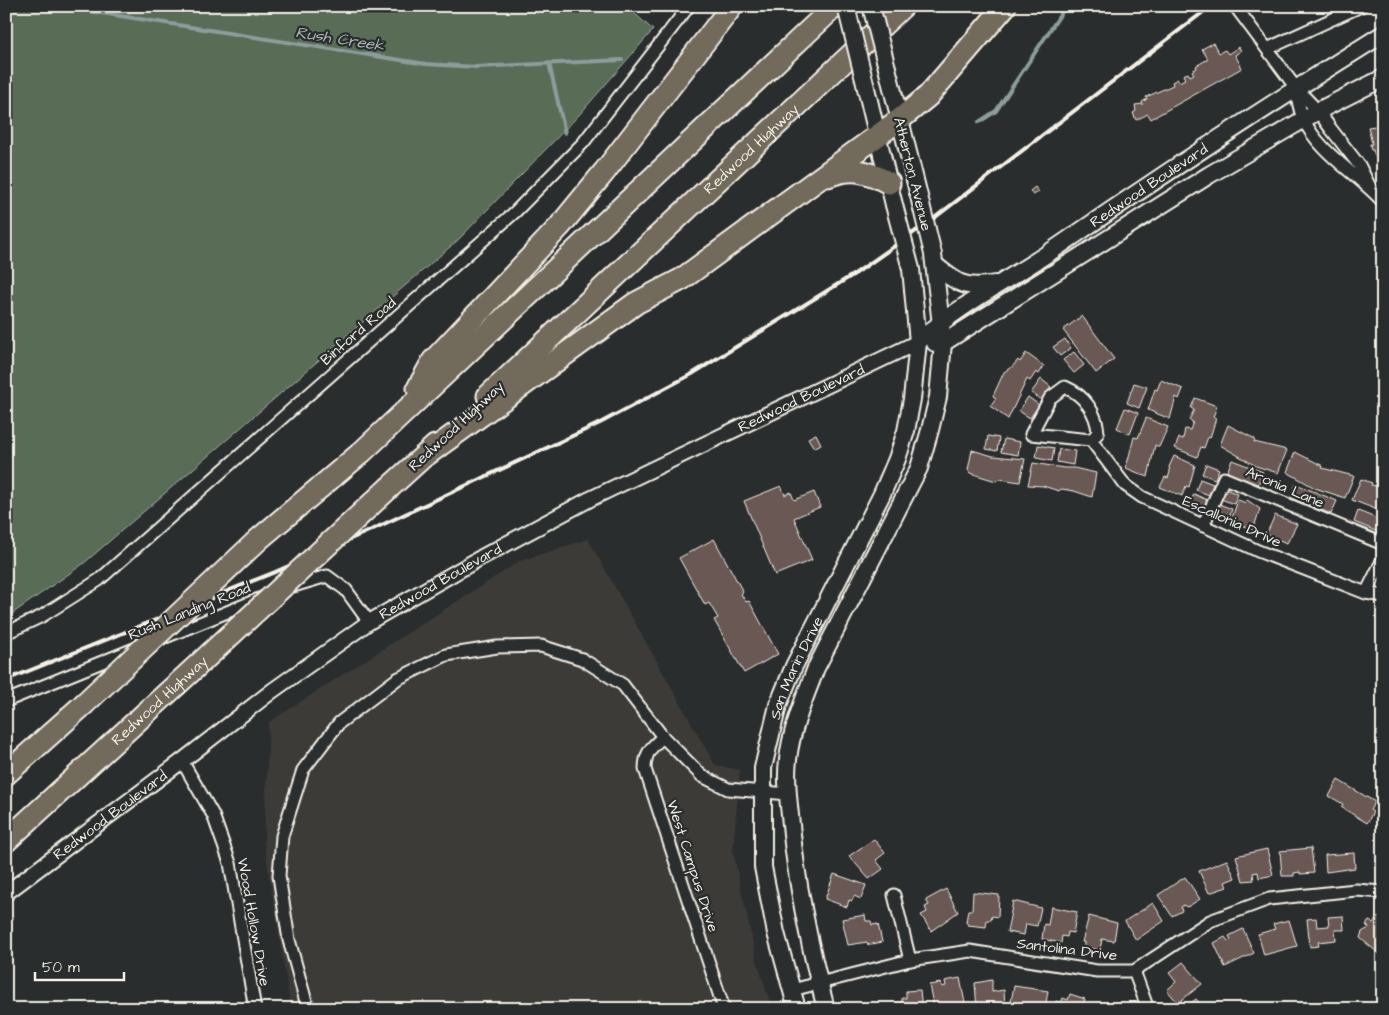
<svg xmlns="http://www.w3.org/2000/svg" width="1389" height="1015" font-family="'Architects Daughter',sans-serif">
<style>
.built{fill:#3d3a39}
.green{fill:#586c57;stroke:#a6aea0}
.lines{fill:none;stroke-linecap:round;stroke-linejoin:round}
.stream{stroke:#8c9d9c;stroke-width:4}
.building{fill:#695852;stroke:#f4f1e8}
.minor-casing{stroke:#f4f1e8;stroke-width:15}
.tertiary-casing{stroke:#f4f1e8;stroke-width:18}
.secondary-casing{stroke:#f4f1e8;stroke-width:20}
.motorway-casing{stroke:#f4f1e8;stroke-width:25}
.minor{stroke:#2a2d2e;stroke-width:11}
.tertiary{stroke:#2a2d2e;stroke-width:14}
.secondary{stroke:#2a2d2e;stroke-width:16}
.motorway{stroke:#726b5a;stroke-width:21}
.rail{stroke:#f4f1e8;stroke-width:4}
.secondary-bridge-casing{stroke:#f4f1e8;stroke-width:20;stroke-linecap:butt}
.motorway-bridge-casing{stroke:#f4f1e8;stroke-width:25;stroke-linecap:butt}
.secondary-bridge{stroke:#2a2d2e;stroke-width:16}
.motorway-bridge{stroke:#726b5a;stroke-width:21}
.labels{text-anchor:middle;stroke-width:4.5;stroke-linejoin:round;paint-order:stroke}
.street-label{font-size:15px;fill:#f4f1e8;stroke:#2a2d2e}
.water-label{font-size:16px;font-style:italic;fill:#afb9b6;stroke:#2a2d2e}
</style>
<rect width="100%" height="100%" fill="#2a2d2e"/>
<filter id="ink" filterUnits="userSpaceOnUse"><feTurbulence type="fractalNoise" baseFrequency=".02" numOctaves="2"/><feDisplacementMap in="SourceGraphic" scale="10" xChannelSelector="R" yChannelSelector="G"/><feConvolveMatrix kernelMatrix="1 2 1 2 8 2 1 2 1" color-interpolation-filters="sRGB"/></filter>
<g filter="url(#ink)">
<!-- built -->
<path class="built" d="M588,539L715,765L740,770L733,852L756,957L772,1009H291L264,842L269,722L520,561Z"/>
<!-- green -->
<path class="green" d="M6,6H637L633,12L653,30L579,115L458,240L83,564L6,618Z"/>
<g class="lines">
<!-- stream -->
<g class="stream">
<path d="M57,6L426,64L476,67L622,60"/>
<path d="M549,63L565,133"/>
<path d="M979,122L996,111L1066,6"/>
</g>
</g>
<!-- building -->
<g class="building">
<path d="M1213,43L1219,53L1225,50L1228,54L1239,47L1241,51L1235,55L1242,68L1151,119L1148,114L1136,120L1133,113L1136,111L1135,105L1143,104L1142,102L1147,99L1146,97L1173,85L1172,82L1178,79L1179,82L1185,79L1183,75L1188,73L1190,76L1194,74L1192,71L1197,68L1196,66L1208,59L1202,49Z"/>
<path d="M1383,125V166L1379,167L1373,150H1371L1370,144H1372L1368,127Z"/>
<path d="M1035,187L1039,192L1033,195L1030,191Z"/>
<path d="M1082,316L1114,359L1096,373L1063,330Z"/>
<path d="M1065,339L1071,348L1060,356L1053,347Z"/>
<path d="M1074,352L1084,365L1074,373L1063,360Z"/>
<path d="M1026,353L1044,366L1039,374L1036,372L1030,381L1027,379L1008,419L990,406L996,398L993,396L1004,372L1013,366L1018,360L1020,362Z"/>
<path d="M1041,379L1051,387L1042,400L1031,393Z"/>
<path d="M1161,380L1183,389L1179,399L1176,397L1170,419L1148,410L1155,389L1157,390Z"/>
<path d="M1134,383L1147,387L1139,408L1127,403Z"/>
<path d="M1028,397L1039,405L1030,418L1019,411Z"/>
<path d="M1195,398L1217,406L1213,417L1216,418L1210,438L1208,437L1204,448L1201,447L1197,457L1175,448L1179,438L1183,439L1185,429L1190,430L1193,422L1189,420L1194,410L1191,408Z"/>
<path d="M1125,408L1138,413L1130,434L1117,428Z"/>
<path d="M1146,418L1168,427L1159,447L1155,445L1148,477L1126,468L1134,437L1138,438Z"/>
<path d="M1228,425L1255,439L1254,442L1287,450L1278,473L1256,466L1220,445Z"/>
<path d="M816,434L821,444L814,448L808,438Z"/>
<path d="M988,436L999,438L997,451L986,449Z"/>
<path d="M1004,439L1020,442L1018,455L1001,452Z"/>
<path d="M1038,445L1054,448L1052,461L1036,458Z"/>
<path d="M1059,449L1075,451L1073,465L1057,462Z"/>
<path d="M972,450L993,456L1025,459L1020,482L1000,479L996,481L970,473L968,470Z"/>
<path d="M1295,452L1323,466L1322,468L1354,476L1345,498L1315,488L1287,472Z"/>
<path d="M1174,456L1195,465L1189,487L1186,486L1182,496L1160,487L1165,477L1168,478L1170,472L1169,467Z"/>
<path d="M1232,460L1263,472L1258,485L1227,472Z"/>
<path d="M1033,463L1064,468H1074L1096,473L1092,497L1074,491L1061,489L1059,491L1043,486L1028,485Z"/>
<path d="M1206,464L1219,469L1215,479L1202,474Z"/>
<path d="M1200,479L1213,484L1209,495L1196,490Z"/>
<path d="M1361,479L1372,483L1371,485L1383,488V512L1352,500Z"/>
<path d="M1296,484L1337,501L1331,514L1291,497Z"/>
<path d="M781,486L785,495L791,492L794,500L814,492L820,507L794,518L812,560L775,575L744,501Z"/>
<path d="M1225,489L1238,494L1234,504L1221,499Z"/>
<path d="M1194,494L1207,500L1203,511L1189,505Z"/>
<path d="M1238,500L1246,503L1247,500L1260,509L1253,530L1231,521Z"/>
<path d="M1219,504L1232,509L1228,520L1215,515Z"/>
<path d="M1358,511L1383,521V534L1354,522Z"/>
<path d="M1275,515L1297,524L1287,543L1266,535Z"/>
<path d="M714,539L743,592L741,594L746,602L749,601L778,654L744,673L714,620L718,618L709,603L705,605L679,558Z"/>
<path d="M1338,780L1375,802L1370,810L1373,812L1367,823L1341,807L1343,804L1329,796Z"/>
<path d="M874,839L885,853L876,860L883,869L869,879L849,856Z"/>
<path d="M1311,848L1314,873L1300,874V872L1294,873V876H1282L1280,851Z"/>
<path d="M1267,849L1273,875L1259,878L1258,872L1253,873L1254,880L1243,881L1236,856Z"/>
<path d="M1354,853L1355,868L1326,872L1325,855Z"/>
<path d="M1227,860L1235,878L1225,882L1227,887L1209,893L1199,871Z"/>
<path d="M834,874L866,885L861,899L854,896L852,901L849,900L847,907L825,899Z"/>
<path d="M1185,877L1200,899L1189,906L1186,907L1184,905L1181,907L1182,911L1172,916L1158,895Z"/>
<path d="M946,889L958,912L931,931L921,915L927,912L925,907L929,905L926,900Z"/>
<path d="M973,892L999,895L998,917L992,916L991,920H987L986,927L968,925L966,922L968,910H972Z"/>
<path d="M1013,901L1041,908L1037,926L1026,924L1024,935L1007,932Z"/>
<path d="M1153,903L1164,921L1136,940L1125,921Z"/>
<path d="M1051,907L1077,912L1073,933L1068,932L1067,937L1062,936L1061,943L1042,939L1044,924L1048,925Z"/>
<path d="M865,915L866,921H871L872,925L878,924L882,942L868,945L867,942L848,945L842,919Z"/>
<path d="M1089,916L1117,923L1114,941L1102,939L1100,950L1084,947V942H1082Z"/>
<path d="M1343,916L1344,930H1335L1336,940L1318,942L1319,946L1310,947L1307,919L1316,918L1317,927L1329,926L1328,917Z"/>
<path d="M1378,917L1383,921V957L1360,938L1362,932L1369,928L1366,925L1369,921L1373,923Z"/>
<path d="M1289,920L1297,946L1264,955L1258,934L1275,929L1273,924Z"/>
<path d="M1243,929L1254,953L1225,967L1214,943L1225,937L1228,941L1231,940L1229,936Z"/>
<path d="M1183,962L1202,984L1178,1003L1167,990L1176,982L1169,973Z"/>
<path d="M960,978L965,1003L934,1009L929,985L941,983L942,987L946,986L945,981Z"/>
<path d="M992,980V992L1004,990L1005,1009H977L975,983Z"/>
<path d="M1014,986L1048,991L1045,1009L1010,1007Z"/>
<path d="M920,990L922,1009H897L896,1003L902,1002V998H906V991Z"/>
<path d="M1070,994L1085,999L1081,1009H1053L1056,1001L1061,1003L1063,998L1068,1000Z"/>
<path d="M1196,999L1204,1009H1183Z"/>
</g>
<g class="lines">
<defs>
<g id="minor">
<path d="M1235,6L1296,88L1318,111L1331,129L1359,165L1371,189"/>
<path d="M1267,49L1361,6"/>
<path d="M1296,90C1298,99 1299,111 1304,120C1319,153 1359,175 1383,202"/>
<path d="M1091,440L1098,433C1097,413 1084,395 1065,387L1050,398L1031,434L1091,440L1125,485L1142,497L1258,551L1366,593L1383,596"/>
<path d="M1203,526L1224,478L1383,544"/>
<path d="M290,587L327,576L346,590L369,622"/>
<path d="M1366,593L1383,559"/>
<path d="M6,633L42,616L99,580L515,212L583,143L689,6"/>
<path d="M163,638L264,597"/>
<path d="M6,701L134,649"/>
<path d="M663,737C651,747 645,753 645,769L724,1009"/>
<path d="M182,761L213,815L230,863L255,1009"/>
<path d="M894,895L910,960"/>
<path d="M1134,971L1148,1009"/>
<path d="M792,990L910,960L970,951L1097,971H1134L1210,921L1269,899L1356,890L1383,892"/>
<path d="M308,1009L289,940L279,876L282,836L303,770L339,723L397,679L446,655L497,647L541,646L582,659L623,685L663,737L702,776L728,789L788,794"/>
</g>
<g id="tertiary">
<path id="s1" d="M6,893L182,761L272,691L369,622L482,557L590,499L918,342"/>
</g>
<g id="secondary">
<path d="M887,68L918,192"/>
<path d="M866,88L894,205"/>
<path d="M935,265C958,284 964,289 995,284"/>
<path id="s2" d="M918,342C959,305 1010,279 1056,248C1163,174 1272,103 1383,34"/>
<path d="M935,343H943L1209,175L1318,111L1383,78"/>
<path id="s3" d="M797,1009L776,933L763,867V768L778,705L794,666L882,494L897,459L906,431L912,399L918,342L911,269"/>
<path d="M826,1009C810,948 797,888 791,825C789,803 785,781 788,760C791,729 805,697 816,668L919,468L930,430L938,397L943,343L933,254"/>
</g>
<g id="motorway">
<path d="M828,176C852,167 866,170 889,183"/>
<path d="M418,388L433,361L560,226L605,171L732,6"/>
<path id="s4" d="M488,396L903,6"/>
<path d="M426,455L636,303L682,279L899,120L928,96L1005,6"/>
<path d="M391,486L435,446"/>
<path d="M259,539L362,452L835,6"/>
<path d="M6,774L83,705"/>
<path id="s5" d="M6,841L210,654"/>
</g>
</defs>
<!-- minor casing -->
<use href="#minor" class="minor-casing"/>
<!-- tertiary casing -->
<use href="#tertiary" class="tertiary-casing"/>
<!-- secondary casing -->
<use href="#secondary" class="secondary-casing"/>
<!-- motorway casing -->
<use href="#motorway" class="motorway-casing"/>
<!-- minor -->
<use href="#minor" class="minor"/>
<!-- tertiary -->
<use href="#tertiary" class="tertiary"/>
<!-- secondary -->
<use href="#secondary" class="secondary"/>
<!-- motorway -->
<use href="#motorway" class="motorway"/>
<!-- rail -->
<path class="rail" d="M6,680L275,572L371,530L600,423L692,374L856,273L933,219L1211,6"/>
<defs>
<g id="secondary-bridge">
<path d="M846,6L866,88"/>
<path d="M871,6L887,68"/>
<path d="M918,192L933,254"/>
<path d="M894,205L911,269"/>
</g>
<g id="motorway-bridge">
<path d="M210,654L391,486"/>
<path d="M83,705L259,539"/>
</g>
</defs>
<!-- secondary-bridge casing -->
<use href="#secondary-bridge" class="secondary-bridge-casing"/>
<!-- motorway-bridge casing -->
<use href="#motorway-bridge" class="motorway-bridge-casing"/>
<!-- secondary-bridge -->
<use href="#secondary-bridge" class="secondary-bridge"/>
<!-- motorway-bridge -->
<use href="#motorway-bridge" class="motorway-bridge"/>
</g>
</g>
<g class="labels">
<!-- street labels -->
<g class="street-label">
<text dy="5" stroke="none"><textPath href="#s4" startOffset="361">Redwood Highway</textPath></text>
<text transform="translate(913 174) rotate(76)" y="5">Atherton Avenue</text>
<text dy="5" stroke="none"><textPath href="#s2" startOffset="279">Redwood Boulevard</textPath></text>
<text transform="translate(358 331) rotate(-41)" y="5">Binford Road</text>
<text dy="5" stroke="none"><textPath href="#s1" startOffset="940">Redwood Boulevard</textPath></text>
<text transform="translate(456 426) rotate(-43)" y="5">Redwood Highway</text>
<text transform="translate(1285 487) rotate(23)" y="5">Aronia Lane</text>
<text transform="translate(1232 521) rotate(24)" y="5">Escallonia Drive</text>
<text dy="5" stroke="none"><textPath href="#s1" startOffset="535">Redwood Boulevard</textPath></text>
<text transform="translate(189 611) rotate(-22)" y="5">Rush Landing Road</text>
<text dy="5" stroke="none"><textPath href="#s3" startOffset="351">San Marin Drive</textPath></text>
<text dy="5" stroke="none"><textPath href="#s5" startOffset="208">Redwood Highway</textPath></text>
<text dy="5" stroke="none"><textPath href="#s1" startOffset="130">Redwood Boulevard</textPath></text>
<text transform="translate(693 866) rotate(72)" y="5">West Campus Drive</text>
<text transform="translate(254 922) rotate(80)" y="5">Wood Hollow Drive</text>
<text transform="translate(1067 949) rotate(7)" y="5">Santolina Drive</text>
</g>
<!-- water labels -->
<g class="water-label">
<text transform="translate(340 38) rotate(9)" y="6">Rush Creek</text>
</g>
</g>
<!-- margin -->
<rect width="1389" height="1015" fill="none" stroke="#2a2d2e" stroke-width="25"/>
<rect x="12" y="12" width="1364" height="990" fill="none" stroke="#f4f1e8" stroke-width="2" filter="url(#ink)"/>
<!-- scale -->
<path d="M35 972v8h89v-8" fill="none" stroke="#f4f1e8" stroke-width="2.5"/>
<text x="42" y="972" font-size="15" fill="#f4f1e8" stroke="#2a2d2e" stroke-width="4" paint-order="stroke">50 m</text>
</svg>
